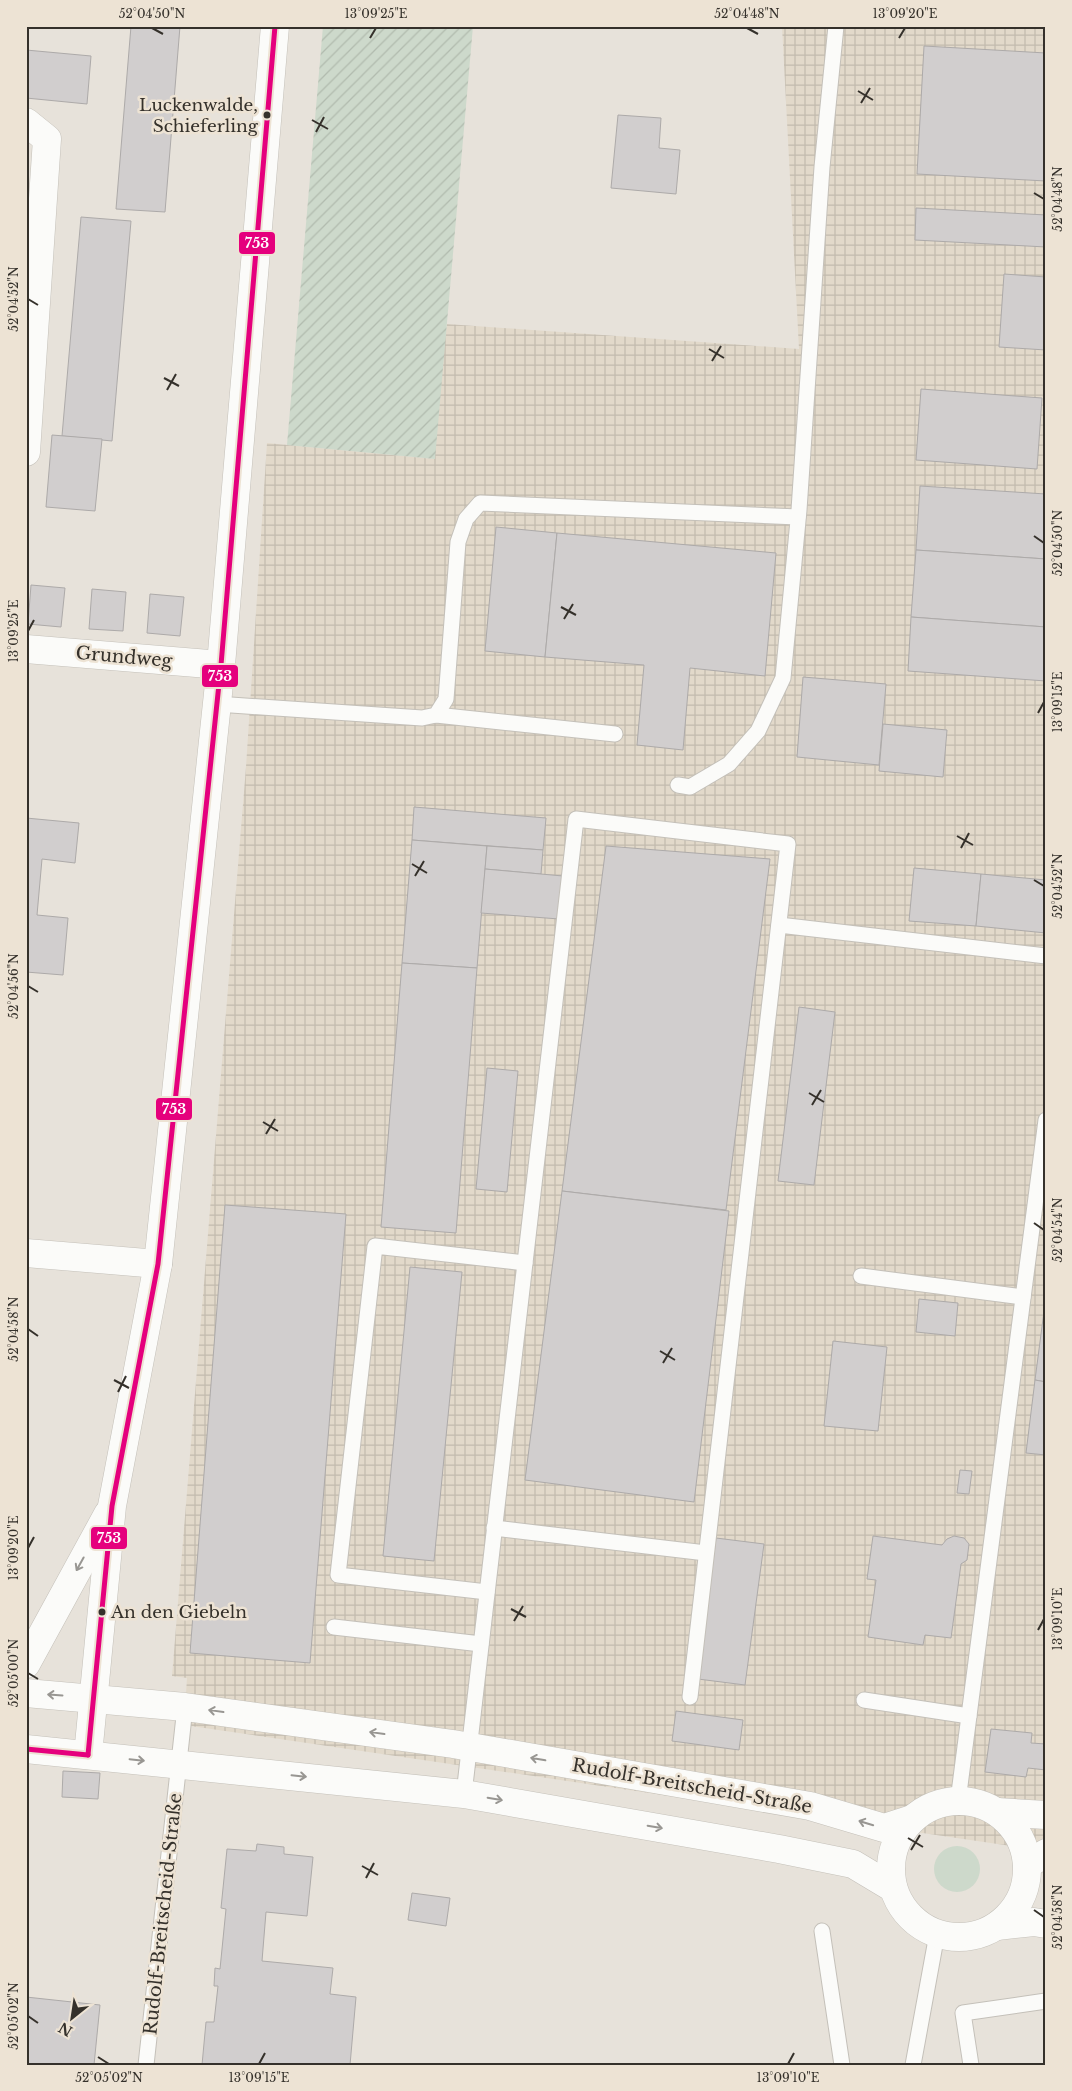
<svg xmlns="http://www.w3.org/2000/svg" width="1072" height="2091" font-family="'Libre Baskerville',serif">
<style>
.industrial{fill:url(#industrial-grid)}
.park{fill:#cdd9cb}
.garden{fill:url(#garden-furrows)}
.building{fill:#d1cece;stroke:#adaaa9}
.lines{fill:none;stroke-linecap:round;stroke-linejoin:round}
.service-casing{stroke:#c4c0b9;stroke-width:17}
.minor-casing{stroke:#c4c0b9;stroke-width:29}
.tertiary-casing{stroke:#c4c0b9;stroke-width:29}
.service{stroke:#fbfbf9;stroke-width:15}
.minor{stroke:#fbfbf9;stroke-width:28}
.tertiary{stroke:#fbfbf9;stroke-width:28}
.bus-1-casing{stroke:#ede3d4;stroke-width:9}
.bus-1{stroke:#e5007d;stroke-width:5}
.oneway{stroke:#989692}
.ticks{fill:none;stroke:#35312b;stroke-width:2}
.bus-dot{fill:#35312b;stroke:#ede3d4;stroke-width:2}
.labels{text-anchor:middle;stroke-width:5;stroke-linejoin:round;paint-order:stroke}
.bus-label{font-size:17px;fill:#35312b;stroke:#ede3d4;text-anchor:end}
.street-label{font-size:18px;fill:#35312b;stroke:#ede3d4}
.line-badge{stroke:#ede3d4;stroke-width:2}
.badge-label{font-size:14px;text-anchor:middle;font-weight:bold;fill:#fff}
.neatline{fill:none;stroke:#35312b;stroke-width:2}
.ticks-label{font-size:12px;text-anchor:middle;fill:#35312b}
</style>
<defs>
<pattern id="industrial-grid" width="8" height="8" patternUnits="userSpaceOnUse" patternTransform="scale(1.25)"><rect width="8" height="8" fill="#e2d9ca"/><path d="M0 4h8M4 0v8" fill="none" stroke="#c2bbae"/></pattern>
<pattern id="garden-furrows" width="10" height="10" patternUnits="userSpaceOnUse" patternTransform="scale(1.25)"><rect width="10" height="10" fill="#cdd9cb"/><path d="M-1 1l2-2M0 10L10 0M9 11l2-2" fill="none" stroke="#b1bbae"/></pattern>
</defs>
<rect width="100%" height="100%" fill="#e7e2da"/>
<!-- industrial -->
<path class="industrial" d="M782,26H1046V1851L184,1725L187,1678L172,1676L246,767L267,443L434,459L430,452L447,324L799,349Z"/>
<!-- park -->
<circle class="park" cx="957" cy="1869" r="23"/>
<!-- garden -->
<path class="garden" d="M323,26H473L435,459L287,445Z"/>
<!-- building -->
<g class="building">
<path d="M131,26H180L165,212L116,209Z"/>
<path d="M924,46L1046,53V181L917,174Z"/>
<path d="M26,50L91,56L87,104L26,98Z"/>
<path d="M618,115L661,118L659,148L680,150L676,194L611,188Z"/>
<path d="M916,208L1046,215V247L915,240Z"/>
<path d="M81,217L131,221L112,441L62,436Z"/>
<path d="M1004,274L1046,277V350L999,347Z"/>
<path d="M921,389L1042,398L1037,469L916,460Z"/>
<path d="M52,435L102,439L95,511L46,507Z"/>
<path d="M920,486L1046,494V559L916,550Z"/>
<path d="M496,527L557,533L545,657L485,651Z"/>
<path d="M557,533L776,553L765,676L690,668L683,750L637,745L644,665L545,657Z"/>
<path d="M916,550L1046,559V627L911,617Z"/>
<path d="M31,585L65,588L61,627L28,624Z"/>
<path d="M92,589L126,592L123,631L89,629Z"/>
<path d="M150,594L184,597L180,636L147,633Z"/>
<path d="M911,617L1046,627V681L908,671Z"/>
<path d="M803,677L886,684L879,765L797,757Z"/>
<path d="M883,724L947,730L943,777L879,771Z"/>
<path d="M414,807L546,818L543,850L412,840Z"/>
<path d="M26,818L79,823L75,863L42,859L37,915L68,918L63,975L26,972Z"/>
<path d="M412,840L487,846L477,968L402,963Z"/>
<path d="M487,846L543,850L541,874L485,869Z"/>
<path d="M606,846L770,859L726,1210L562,1191Z"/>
<path d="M914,868L981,874L976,926L909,921Z"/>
<path d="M485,869L563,876L559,919L481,913Z"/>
<path d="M981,874L1046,880V933L976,926Z"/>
<path d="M402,963L477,968L456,1233L381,1227Z"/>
<path d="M799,1007L835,1012L814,1185L778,1181Z"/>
<path d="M487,1068L518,1071L507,1192L476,1189Z"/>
<path d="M562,1191L729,1211L694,1502L525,1480Z"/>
<path d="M225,1205L346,1214L310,1663L190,1653Z"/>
<path d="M410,1267L462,1272L434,1561L383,1556Z"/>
<path d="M1046,1296V1382L1035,1380Z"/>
<path d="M919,1299L958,1303L955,1336L916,1332Z"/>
<path d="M833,1341L887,1347L878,1431L824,1426Z"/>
<path d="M1035,1380L1046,1382V1455L1026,1453Z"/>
<path d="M960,1470L972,1471L969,1494L957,1493Z"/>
<path d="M873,1536L942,1545L947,1539L954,1536L964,1538L969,1544L967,1560L961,1564L951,1638L925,1635L923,1645L868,1637L876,1580L867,1579Z"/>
<path d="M716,1538L764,1544L745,1685L698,1679Z"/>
<path d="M676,1711L743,1720L739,1750L672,1741Z"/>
<path d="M991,1729L1032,1733L1031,1743L1046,1744V1770L1028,1768L1026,1777L985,1772Z"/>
<path d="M63,1771L100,1773L98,1799L62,1797Z"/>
<path d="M257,1844L284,1847V1854L313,1857L307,1916L266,1912L262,1961L333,1968L330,1994L356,1997L350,2065H202L206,2022H214L218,1986H214L215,1968L220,1969L226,1909L221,1908L227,1849L256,1851Z"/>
<path d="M412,1893L450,1898L446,1926L408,1920Z"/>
<path d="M26,1997L100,2005L94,2065H26Z"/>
</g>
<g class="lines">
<defs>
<g id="service">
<path d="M217,704L422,718L436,715L446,699L458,542L466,519L480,503L798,517"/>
<path d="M436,715L615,734"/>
<path d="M678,785L690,787L729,764L758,731L783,678L799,510L822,167L836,26"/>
<path d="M779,925L1046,956"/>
<path d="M861,1276L1023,1297"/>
<path d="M494,1528L706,1553"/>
<path d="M487,1592L338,1575L375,1246L525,1263"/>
<path d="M334,1627L481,1644"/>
<path d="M864,1700L969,1716"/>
<path d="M464,1794L576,819L788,844L690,1697"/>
<path d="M958,1801L1046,1120"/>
<path d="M822,1931L842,2065"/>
<path d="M146,2065L185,1707"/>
<path d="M913,2065L937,1934"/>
<path d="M971,2065L963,2013L1046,2001"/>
</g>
<g id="minor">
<path d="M26,122L47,139L26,452"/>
<path d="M26,649L221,665"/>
<path d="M26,1253L158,1264"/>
<path d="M26,1664L108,1514"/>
<path d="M88,1755L112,1506L158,1264L221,665L275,26"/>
<path d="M997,1812L1046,1815"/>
<path d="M1027,1865L1046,1853"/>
</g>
<g id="tertiary">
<path d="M26,1693L185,1707L453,1744L810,1806L884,1828L912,1819"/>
<path d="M26,1749L464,1794L779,1849L853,1864L893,1888"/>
<circle cx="959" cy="1869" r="68"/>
<path d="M997,1926L1034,1922L1046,1924"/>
</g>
</defs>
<!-- service casing -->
<use href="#service" class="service-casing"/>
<!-- minor casing -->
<use href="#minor" class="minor-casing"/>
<!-- tertiary casing -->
<use href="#tertiary" class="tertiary-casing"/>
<!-- service -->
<use href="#service" class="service"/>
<!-- minor -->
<use href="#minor" class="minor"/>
<!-- tertiary -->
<use href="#tertiary" class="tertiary"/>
<defs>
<g id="bus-1">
<path d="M26,1749L88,1755"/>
<path d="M88,1755L112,1506L158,1264L221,665L275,26"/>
</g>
</defs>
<!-- bus-1 casing -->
<use href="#bus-1" class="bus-1-casing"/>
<!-- bus-1 -->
<use href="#bus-1" class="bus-1"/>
</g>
<!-- one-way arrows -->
<defs><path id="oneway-shaft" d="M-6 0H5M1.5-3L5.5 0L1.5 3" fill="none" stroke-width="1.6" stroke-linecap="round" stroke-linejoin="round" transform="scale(1.25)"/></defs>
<g class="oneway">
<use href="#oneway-shaft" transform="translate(80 1564) rotate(119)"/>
<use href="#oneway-shaft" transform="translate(55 1695) rotate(-176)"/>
<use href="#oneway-shaft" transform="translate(216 1711) rotate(-172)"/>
<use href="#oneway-shaft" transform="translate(377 1733) rotate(-172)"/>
<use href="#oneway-shaft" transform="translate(538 1759) rotate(-170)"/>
<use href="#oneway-shaft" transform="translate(137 1760) rotate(6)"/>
<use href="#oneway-shaft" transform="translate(299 1776) rotate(6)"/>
<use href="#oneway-shaft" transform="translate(495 1799) rotate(10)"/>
<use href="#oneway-shaft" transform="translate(866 1823) rotate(-163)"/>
<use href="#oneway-shaft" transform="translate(655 1827) rotate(10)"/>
</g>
<!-- ticks -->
<path class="ticks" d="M152,28L163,34M747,28L758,34M370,38L376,28M899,38L905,28M858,91L873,100M861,103L870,88M312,120L328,129M316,132L324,117M1034,193L1044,199M28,299L38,305M709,349L724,358M712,361L721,346M164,378L179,386M167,390L176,374M1034,536L1044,543M561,607L576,615M564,619L573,604M28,631L34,620M1038,713L1044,702M957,836L973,845M961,848L969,833M412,864L427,873M415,876L424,861M1034,880L1044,886M28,986L38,992M809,1093L824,1102M812,1105L821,1090M263,1122L278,1131M266,1134L275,1119M1034,1223L1044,1230M28,1329L38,1336M660,1351L675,1360M663,1363L672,1348M114,1380L129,1388M118,1392L126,1376M28,1548L34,1537M511,1609L526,1617M514,1621L523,1606M1038,1630L1044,1619M28,1673L38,1679M908,1838L923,1847M911,1850L920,1835M362,1866L378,1875M366,1878L374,1863M1034,1910L1044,1917M28,2016L38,2023M98,2057L109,2064M259,2064L265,2053M788,2064L794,2053"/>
<!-- markers -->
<g class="bus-dot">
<circle cx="267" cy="115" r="4.5"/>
<circle cx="102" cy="1612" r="4.5"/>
</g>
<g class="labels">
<!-- bus labels -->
<g class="bus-label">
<text x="258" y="111">Luckenwalde,<tspan x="258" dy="21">Schieferling</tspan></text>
<text x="111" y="1618" text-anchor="start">An den Giebeln</text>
</g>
<!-- street labels -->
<g class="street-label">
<text transform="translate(124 657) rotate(5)" y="6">Grundweg</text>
<text transform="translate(692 1786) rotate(10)" y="6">Rudolf-Breitscheid-Straße</text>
<text transform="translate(163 1914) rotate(-84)" y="6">Rudolf-Breitscheid-Straße</text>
</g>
</g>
<g class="line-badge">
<rect x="238" y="231" width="38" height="24" rx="5" fill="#e5007d"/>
<rect x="201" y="664" width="38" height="24" rx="5" fill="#e5007d"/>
<rect x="155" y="1097" width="38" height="24" rx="5" fill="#e5007d"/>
<rect x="90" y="1526" width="38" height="24" rx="5" fill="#e5007d"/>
</g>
<g class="badge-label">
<text x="257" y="248">753</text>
<text x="220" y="681">753</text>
<text x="174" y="1114">753</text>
<text x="109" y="1543">753</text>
</g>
<!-- border -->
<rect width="1072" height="2091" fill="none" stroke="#ede3d4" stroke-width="55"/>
<!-- north arrow -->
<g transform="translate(72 2018) rotate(210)" stroke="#ede3d4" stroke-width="4" paint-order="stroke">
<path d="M0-4L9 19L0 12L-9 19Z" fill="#35312b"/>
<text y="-8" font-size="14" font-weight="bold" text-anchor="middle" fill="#35312b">N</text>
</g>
<rect x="28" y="28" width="1016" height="2036" class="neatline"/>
<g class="ticks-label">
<text x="152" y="18">52°04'50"N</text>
<text x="376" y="18">13°09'25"E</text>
<text x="747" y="18">52°04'48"N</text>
<text x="905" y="18">13°09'20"E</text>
<text transform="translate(1058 199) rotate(-90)" y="4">52°04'48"N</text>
<text transform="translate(14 299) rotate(-90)" y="4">52°04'52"N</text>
<text transform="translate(1058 543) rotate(-90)" y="4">52°04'50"N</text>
<text transform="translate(14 631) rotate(-90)" y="4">13°09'25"E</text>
<text transform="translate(1058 702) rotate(-90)" y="4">13°09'15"E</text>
<text transform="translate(1058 886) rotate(-90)" y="4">52°04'52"N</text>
<text transform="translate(14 986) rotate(-90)" y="4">52°04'56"N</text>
<text transform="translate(1058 1230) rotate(-90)" y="4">52°04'54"N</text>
<text transform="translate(14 1329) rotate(-90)" y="4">52°04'58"N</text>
<text transform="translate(14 1548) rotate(-90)" y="4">13°09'20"E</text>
<text transform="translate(1058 1619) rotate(-90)" y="4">13°09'10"E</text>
<text transform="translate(14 1673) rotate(-90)" y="4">52°05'00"N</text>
<text transform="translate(1058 1917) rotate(-90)" y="4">52°04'58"N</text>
<text transform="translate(14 2016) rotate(-90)" y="4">52°05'02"N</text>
<text x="109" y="2082">52°05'02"N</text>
<text x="259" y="2082">13°09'15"E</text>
<text x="788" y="2082">13°09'10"E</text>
</g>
</svg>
